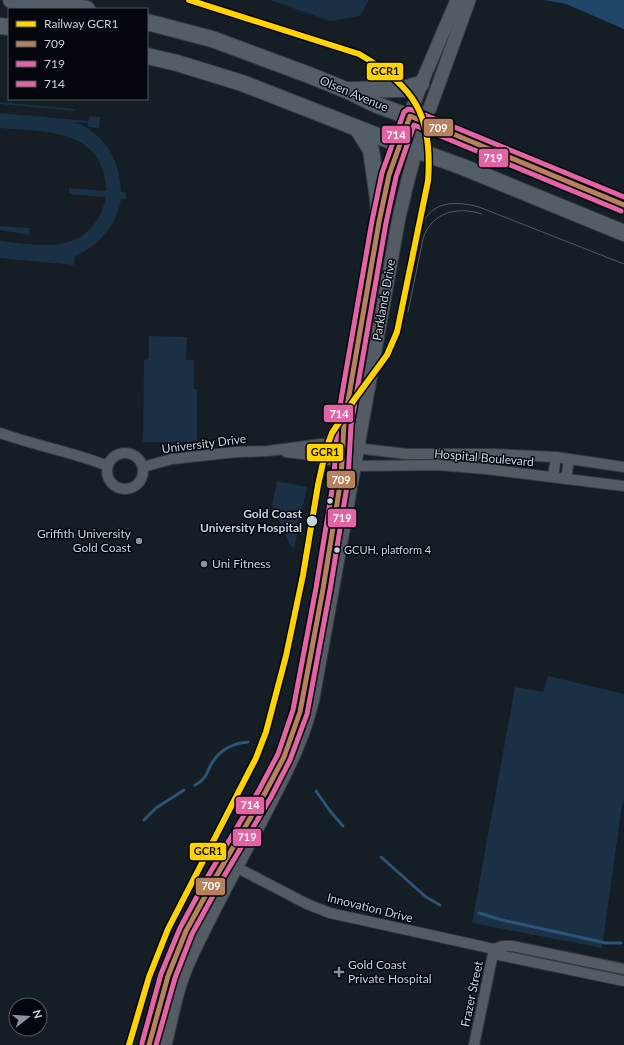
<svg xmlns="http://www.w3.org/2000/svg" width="624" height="1045" font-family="Lato,sans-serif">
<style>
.green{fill:#1a3045}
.forest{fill:#20476a}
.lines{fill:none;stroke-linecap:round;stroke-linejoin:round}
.stream{stroke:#2b5479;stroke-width:3}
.minor-casing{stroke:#33393f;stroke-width:12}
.tertiary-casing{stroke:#33393f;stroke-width:15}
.primary-casing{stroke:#33393f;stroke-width:18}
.minor{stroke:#555b62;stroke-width:10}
.tertiary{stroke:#555b62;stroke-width:13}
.primary{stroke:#545e66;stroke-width:16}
.tram{stroke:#545a60;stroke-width:1}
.bus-1-casing{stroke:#03070d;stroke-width:8}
.bus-2-casing{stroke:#03070d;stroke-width:8}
.bus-3-casing{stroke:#03070d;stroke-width:8}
.bus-1{stroke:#b6815c;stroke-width:5}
.bus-2{stroke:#e463a4;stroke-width:5}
.bus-3{stroke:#e463a4;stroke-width:5}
.rail-1-casing{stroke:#03070d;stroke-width:9}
.rail-1{stroke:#ffd200;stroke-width:6}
.bus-dot{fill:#c9d3dd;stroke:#03070d;stroke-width:1.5}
.poi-dot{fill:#8a939d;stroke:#03070d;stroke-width:1.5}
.labels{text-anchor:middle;stroke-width:3;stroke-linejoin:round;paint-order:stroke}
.bus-label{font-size:11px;fill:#c9d3dd;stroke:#03070d;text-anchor:start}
.street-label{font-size:12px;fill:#c9d3dd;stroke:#03070d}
.stop-label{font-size:12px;font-weight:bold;fill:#c9d3dd;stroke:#03070d;text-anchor:end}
.poi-label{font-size:12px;fill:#c9d3dd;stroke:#03070d;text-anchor:start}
.line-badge{stroke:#03070d;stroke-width:1.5}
.badge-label{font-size:11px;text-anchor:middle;font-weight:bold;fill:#fff}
.pale-badge-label{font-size:11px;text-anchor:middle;font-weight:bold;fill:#111}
</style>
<rect width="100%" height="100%" fill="#151d25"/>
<!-- green -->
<g class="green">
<path d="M270,0H369L360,16L330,21Z"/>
<path d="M0,102L75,109V111L0,104Z"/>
<path d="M0,113L88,121L89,116L100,117L99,128L88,127V123L74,122C105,133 120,160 121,192L126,193V199H121C117,225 99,246 75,256L74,265L0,258V241C33,244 73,254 95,223C101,215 104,206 106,197L69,194V188L106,191C105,128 45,132 0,128Z"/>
<path d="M0,226L30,228L29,235L0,230Z"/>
<path d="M149,336L187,337L186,360H194V389H197V442H143L144,360L149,359Z"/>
<path d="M277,481L307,487L294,548L291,547L272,505Z"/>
<path d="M548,676L624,694V801L622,805L602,948L472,923L515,687L543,692Z"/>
</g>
<!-- forest -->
<path class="forest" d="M544,0H624V29L566,4Z"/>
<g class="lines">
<!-- stream -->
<g class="stream">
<path d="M195,785C209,778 206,770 214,760C222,749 235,743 248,742"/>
<path d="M316,791L330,811L343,826"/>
<path d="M144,820L156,808L184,790"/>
<path d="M381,857L426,897L440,905"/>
<path d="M479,913L502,920L606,943H621"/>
</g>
<defs>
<g id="minor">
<path d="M0,433C36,446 73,452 108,466"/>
<path d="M286,452L303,454L355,466L438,465L486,469L624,486"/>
<circle cx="125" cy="471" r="18"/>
<path d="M143,467L172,459L236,452L268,451L321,444L407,454H493L556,457L624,467"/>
<path d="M553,477L556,457"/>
<path d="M566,479L569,459"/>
<path d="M230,864L307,904L330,913L494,949L503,946H512L624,969"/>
<path d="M494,949L499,955L624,981"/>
<path d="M474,1045L494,949"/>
</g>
<g id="tertiary">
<path d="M149,1045L168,976L186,931L214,880L265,793L284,757L300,712L323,589L329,547L340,486L344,424L350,384L379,222L389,175L421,84L457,0"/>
<path d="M165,1045C172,1017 177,987 189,961C212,911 239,863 264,815C284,776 303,742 313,698L399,217L409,176L427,112L430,108L469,0"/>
</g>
<g id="primary">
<path d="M11,0L61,4L87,9"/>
<path d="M147,22L212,39L309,75L346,90L377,105L424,122L624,205"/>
<path d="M0,26L9,27"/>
<path d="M147,56L177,63L242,83L380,137L463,167L624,233"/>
<path d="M350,90L403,89L421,84"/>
<path d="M357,128L371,150L378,199L379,222"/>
</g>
</defs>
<!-- minor casing -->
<use href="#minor" class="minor-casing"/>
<!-- tertiary casing -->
<use href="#tertiary" class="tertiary-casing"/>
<!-- primary casing -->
<use href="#primary" class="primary-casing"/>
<!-- minor -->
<use href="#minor" class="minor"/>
<!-- tertiary -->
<use href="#tertiary" class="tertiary"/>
<!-- primary -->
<use href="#primary" class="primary"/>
<!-- tram -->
<g class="tram">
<path d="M402,310C405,293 409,276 412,259C415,248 416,236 421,226C432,200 457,201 479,207L624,264"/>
<path d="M408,312L423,239C431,212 458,206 482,214"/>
</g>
<defs>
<path id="bus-1" d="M149,1045L168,976L186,931L214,880L265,793L284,757L300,712L323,589L341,479L344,424L379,222L389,175L410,116L624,205"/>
<path id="bus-2" d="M156,1045L175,978L192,934L220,883L271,797L290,760L307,714L330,590L348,480L351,425L386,223L396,177L414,125L621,211"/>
<path id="bus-3" d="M142,1043L161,974L180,928L208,876L259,790L278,754L293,710L316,588L334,478L337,423L372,221L382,173L404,112L408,109L413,110L624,197"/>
</defs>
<!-- bus-1 casing -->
<use href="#bus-1" class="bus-1-casing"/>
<!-- bus-2 casing -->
<use href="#bus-2" class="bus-2-casing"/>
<!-- bus-3 casing -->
<use href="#bus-3" class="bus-3-casing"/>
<!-- bus-1 -->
<use href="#bus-1" class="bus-1"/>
<!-- bus-2 -->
<use href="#bus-2" class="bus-2"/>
<!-- bus-3 -->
<use href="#bus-3" class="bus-3"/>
<defs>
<path id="rail-1" d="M129,1045L149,977L168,929L256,758L266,732L286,656L303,575L318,485L326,449L332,433L354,400L387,355L397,332L428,181C433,116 415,86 359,54L189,0"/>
</defs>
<!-- rail-1 casing -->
<use href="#rail-1" class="rail-1-casing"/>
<!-- rail-1 -->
<use href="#rail-1" class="rail-1"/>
</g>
<!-- markers -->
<g class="bus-dot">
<circle cx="330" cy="501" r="3.5"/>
<circle cx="312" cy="521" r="6"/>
<circle cx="337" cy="550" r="3.5"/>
</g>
<g class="poi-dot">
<circle cx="139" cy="541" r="4"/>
<circle cx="204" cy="564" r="4"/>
<path d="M337 966h4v4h4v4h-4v4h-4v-4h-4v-4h4z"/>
</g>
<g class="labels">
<!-- bus labels -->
<g class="bus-label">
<text x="344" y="554">GCUH, platform 4</text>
</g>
<!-- street labels -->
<g class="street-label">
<text transform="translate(354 94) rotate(23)" y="4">Olsen Avenue</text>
<text transform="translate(384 300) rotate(-80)" y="4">Parklands Drive</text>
<text transform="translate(204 444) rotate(-7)" y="4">University Drive</text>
<text transform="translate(484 458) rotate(5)" y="4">Hospital Boulevard</text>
<text transform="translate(370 908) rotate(14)" y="4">Innovation Drive</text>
<text transform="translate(472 994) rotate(-78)" y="4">Frazer Street</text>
</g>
<!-- stop labels -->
<g class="stop-label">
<text x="302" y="518">Gold Coast<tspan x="302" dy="14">University Hospital</tspan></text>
</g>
<!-- poi labels -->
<g class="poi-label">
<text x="131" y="538" text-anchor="end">Griffith University<tspan x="131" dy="14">Gold Coast</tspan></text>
<text x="212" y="568">Uni Fitness</text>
<text x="348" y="969">Gold Coast<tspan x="348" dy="14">Private Hospital</tspan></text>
</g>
</g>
<g class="line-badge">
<rect x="366" y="62" width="38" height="19" rx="4" fill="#ffd200"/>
<rect x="423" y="118" width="31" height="19" rx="4" fill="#b6815c"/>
<rect x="381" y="125" width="30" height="19" rx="4" fill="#e463a4"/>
<rect x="478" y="148" width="31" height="20" rx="4" fill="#e463a4"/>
<rect x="323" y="404" width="31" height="19" rx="4" fill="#e463a4"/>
<rect x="306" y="443" width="38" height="19" rx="4" fill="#ffd200"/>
<rect x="326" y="470" width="30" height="19" rx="4" fill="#b6815c"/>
<rect x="327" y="508" width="30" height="20" rx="4" fill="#e463a4"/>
<rect x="235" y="796" width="30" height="19" rx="4" fill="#e463a4"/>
<rect x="232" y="828" width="30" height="19" rx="4" fill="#e463a4"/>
<rect x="189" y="842" width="38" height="19" rx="4" fill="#ffd200"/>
<rect x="195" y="877" width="31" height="19" rx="4" fill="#b6815c"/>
</g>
<g class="badge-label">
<text x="438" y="132">709</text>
<text x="396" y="139">714</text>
<text x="493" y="162">719</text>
<text x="339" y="418">714</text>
<text x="341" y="484">709</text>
<text x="342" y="522">719</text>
<text x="250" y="809">714</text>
<text x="247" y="841">719</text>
<text x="211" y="890">709</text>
</g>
<g class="pale-badge-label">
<text x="385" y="75">GCR1</text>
<text x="325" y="456">GCR1</text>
<text x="208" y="855">GCR1</text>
</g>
<!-- legend -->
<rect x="8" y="8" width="140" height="92" fill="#03070d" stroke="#525960"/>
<rect x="16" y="21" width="20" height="6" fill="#ffd200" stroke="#525960"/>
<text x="44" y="28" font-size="12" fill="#c9d3dd">Railway GCR1</text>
<rect x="16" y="41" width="20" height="6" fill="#b6815c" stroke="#525960"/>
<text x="44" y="48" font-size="12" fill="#c9d3dd">709</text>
<rect x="16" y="61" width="20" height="6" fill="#e463a4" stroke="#525960"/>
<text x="44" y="68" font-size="12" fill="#c9d3dd">719</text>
<rect x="16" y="81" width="20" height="6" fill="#e463a4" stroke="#525960"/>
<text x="44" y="88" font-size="12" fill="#c9d3dd">714</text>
<!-- north arrow -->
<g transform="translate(28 1017) rotate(73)"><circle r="19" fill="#03070d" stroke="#525960"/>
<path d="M0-3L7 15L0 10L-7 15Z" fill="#8a939d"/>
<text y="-6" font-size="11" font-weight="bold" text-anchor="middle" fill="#c9d3dd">N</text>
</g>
</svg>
